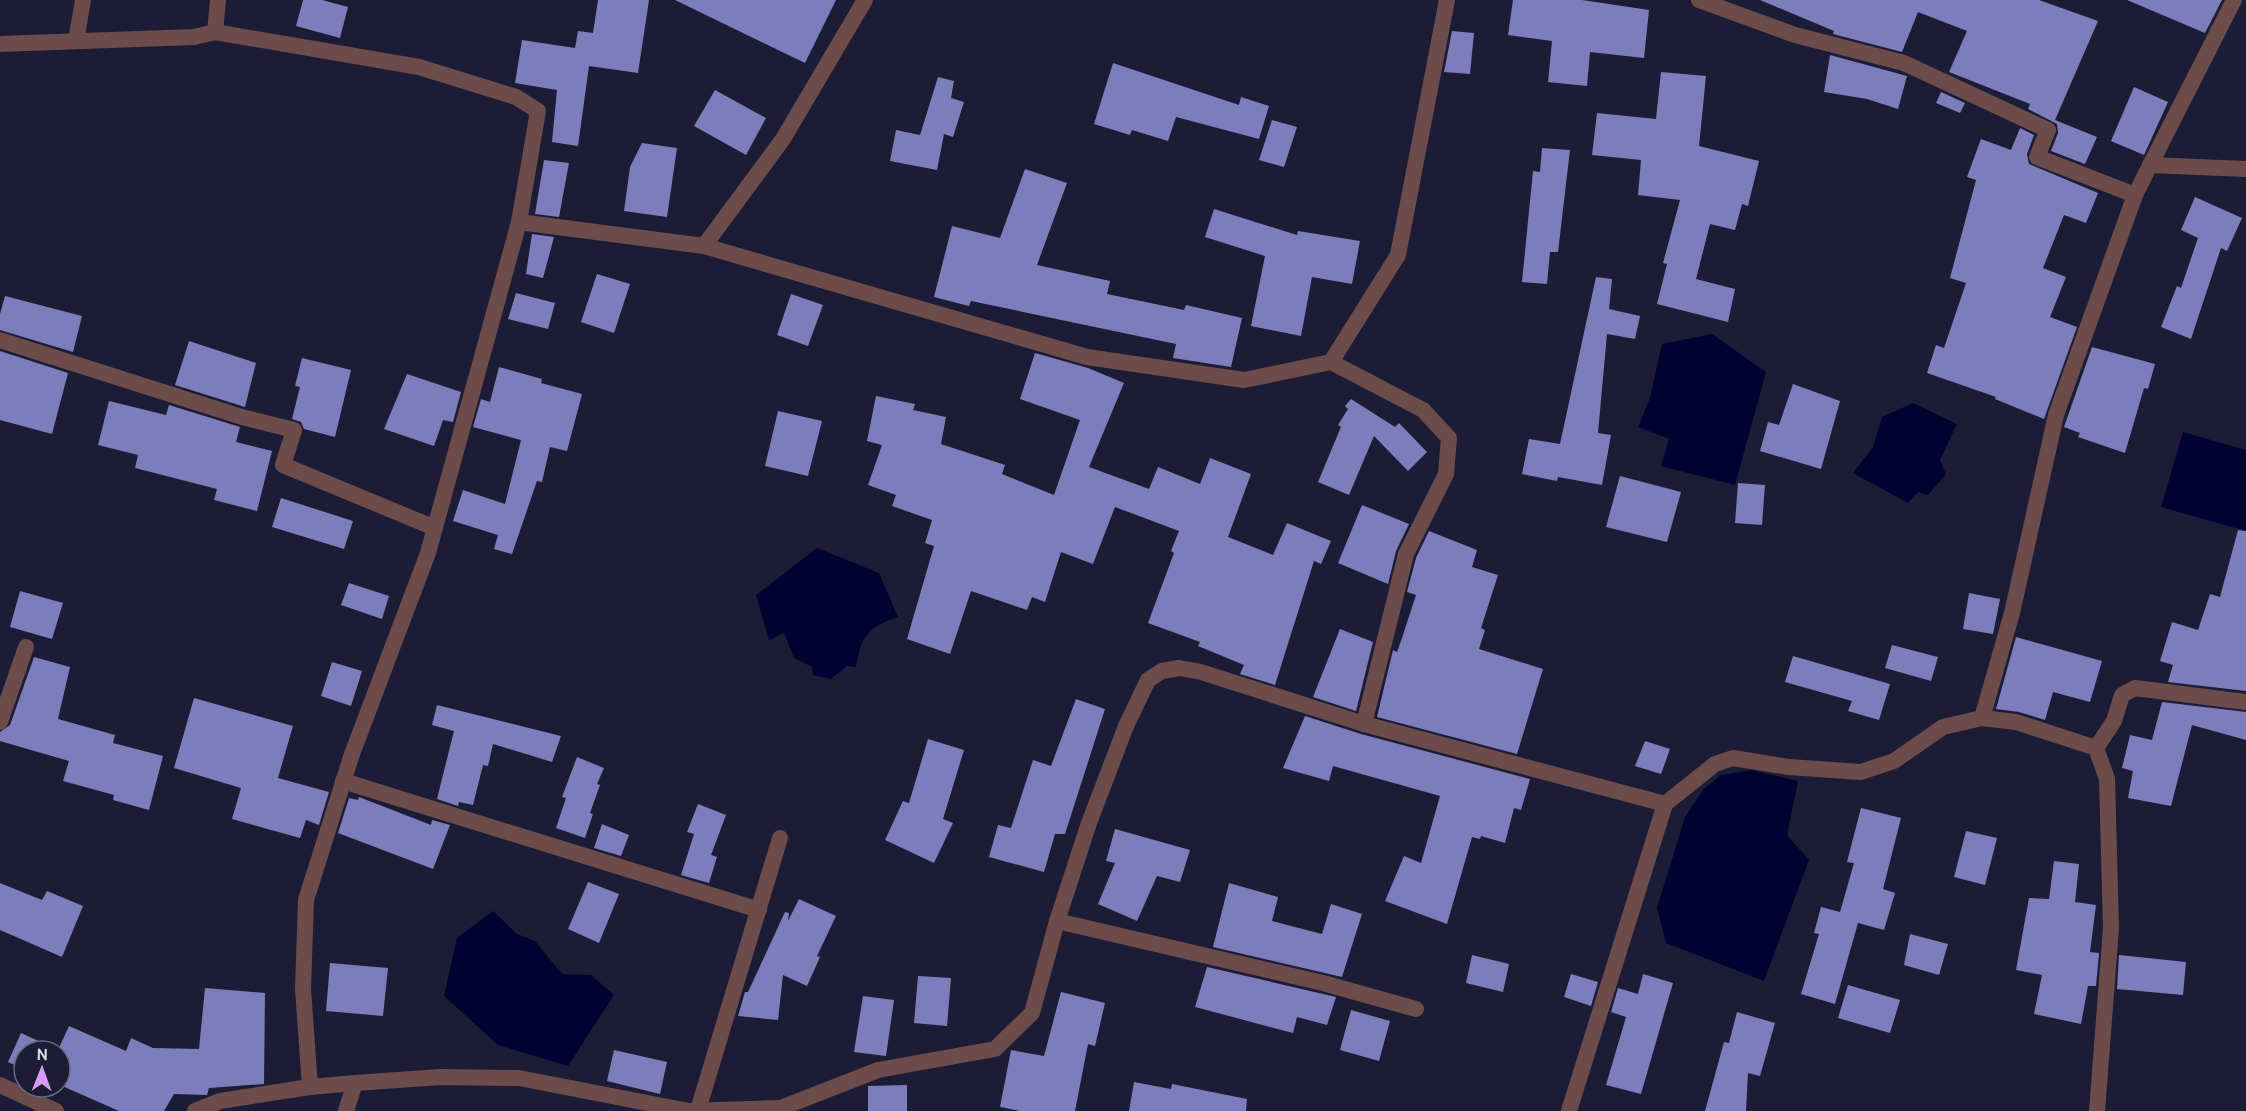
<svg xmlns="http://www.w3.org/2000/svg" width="2246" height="1111" font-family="Cabin,sans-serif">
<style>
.water{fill:#000332}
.building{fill:#7d7dbc}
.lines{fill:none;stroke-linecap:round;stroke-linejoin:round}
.minor{stroke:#6b4c4b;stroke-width:16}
.tertiary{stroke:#6b4c4b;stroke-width:16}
</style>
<rect width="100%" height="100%" fill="#1d1c36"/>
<!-- water -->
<g class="water">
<path d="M1712,334L1766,372L1735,485L1661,466L1669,439L1638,427L1650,398L1662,344Z"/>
<path d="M1913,403L1957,424L1940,460L1946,474L1928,495L1918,492L1908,503L1853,473L1873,447L1882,417Z"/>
<path d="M2183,432L2246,450V531L2161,507Z"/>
<path d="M817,548L879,573L898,617C868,627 861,636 856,667L847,666L831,679L813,675L812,667L794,658L784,633L769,640L756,595Z"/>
<path d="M1751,770L1798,781L1787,835L1809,860L1764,981L1666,943L1657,908L1685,817L1703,790L1721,775Z"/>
<path d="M493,911L517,934L535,941L562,974L591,975L614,995L568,1066L498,1045L444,996L457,938Z"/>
</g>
<!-- building -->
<g class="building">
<path d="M303,0H322L348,7L340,38L296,26Z"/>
<path d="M598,0H649L638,73L589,66L578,146L552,142L557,90L515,83L522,40L575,48L578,31L593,33Z"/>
<path d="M675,0H836L805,63Z"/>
<path d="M1513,0H1582L1649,10L1644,58L1590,52L1587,86L1548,82L1552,41L1508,35Z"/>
<path d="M1760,0H2039L2098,21L2055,120L2097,137L2085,164L2051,151L2058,133L2057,124L2028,109L2030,104L1949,72L1967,31L1918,12L1902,52L1833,34L1834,31Z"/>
<path d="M2127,0H2222L2205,33Z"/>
<path d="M1452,31L1474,33L1470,74L1444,72Z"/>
<path d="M1830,55L1907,76L1898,109L1867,99L1824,92Z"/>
<path d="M1113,63L1239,105L1241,97L1269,106L1259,139L1176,117L1168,141L1132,130L1130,135L1094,124Z"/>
<path d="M1661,72L1706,76L1699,146L1759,161L1748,206L1742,204L1735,230L1710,224L1696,279L1735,289L1728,322L1657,304L1667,264L1663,263L1680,200L1638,195L1641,160L1592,155L1597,113L1656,119Z"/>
<path d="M938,77L954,81L951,98L964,102L953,137L944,134L937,170L890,161L896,130L920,135Z"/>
<path d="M2134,87L2168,102L2144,155L2111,141Z"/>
<path d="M715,90L766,118L746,155L694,126Z"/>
<path d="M1941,92L1965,103L1960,113L1936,103Z"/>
<path d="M1272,120L1297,127L1284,167L1259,160Z"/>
<path d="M2020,128L2034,135L2027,154L2029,164L2098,193L2086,223L2064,215L2043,268L2066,277L2050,317L2077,327L2044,419L1995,399L1996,397L1927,373L1936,345L1944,348L1966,283L1950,278L1976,180L1967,177L1981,139L2011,150Z"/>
<path d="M642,143L677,148L667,217L624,211L630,167Z"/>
<path d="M1542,148L1570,150L1558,252H1550L1547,284L1522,282L1533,171L1540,172Z"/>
<path d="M544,160L569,163L559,217L535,214Z"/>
<path d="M1025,169L1067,183L1037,265L1110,281L1107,294L1184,310L1186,305L1242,318L1231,367L1173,358L1176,344L971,301L969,306L934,297L952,226L1000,238Z"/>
<path d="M2195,197L2242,218L2227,251L2221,248L2191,339L2161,327L2177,286L2181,288L2198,238L2181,230Z"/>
<path d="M1214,209L1297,235L1298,231L1360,241L1352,284L1312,277L1301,336L1251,326L1265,256L1205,237Z"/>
<path d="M532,234L554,237L543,278L526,274Z"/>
<path d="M597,274L630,284L614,333L581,322Z"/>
<path d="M1596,277L1612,279L1609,309L1640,316L1635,339L1607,334L1598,433L1611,435L1602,485L1558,477L1557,481L1522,474L1529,439L1560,444Z"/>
<path d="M516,293L555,303L548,329L508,319Z"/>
<path d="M791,294L823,305L808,346L777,335Z"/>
<path d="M5,296L82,316L73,352L0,330V314Z"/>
<path d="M189,341L256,363L245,407L175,385Z"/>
<path d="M2092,347L2155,364L2148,389L2144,388L2125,453L2078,437L2080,433L2064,427Z"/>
<path d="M0,351L68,373L52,434L0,420Z"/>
<path d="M1035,353L1088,368L1124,383L1089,467L1149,489L1158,467L1200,484L1210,458L1251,474L1228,537L1273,555L1287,523L1331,541L1321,564L1314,561L1275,685L1240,674L1244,665L1198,646L1200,642L1148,623L1174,553L1171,551L1179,531L1115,507L1093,564L1061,552L1045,602L1032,597L1027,610L971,591L950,654L907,639L934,546L925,543L932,520L892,506L896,495L868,485L882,445L867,441L876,396L915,404L913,410L946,417L941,444L1005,465L1002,474L1054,495L1080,420L1020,399Z"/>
<path d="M302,358L351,370L335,437L304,429L301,422L292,419L300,387L295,386Z"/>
<path d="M499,367L542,379L541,383L582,394L567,451L550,447L542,482L537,481L512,554L494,549L498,535L453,521L463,490L505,504L521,440L473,427L481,399L490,402Z"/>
<path d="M407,374L461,392L453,422L443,420L434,446L384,429Z"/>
<path d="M1793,384L1840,401L1821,469L1760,451L1768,422L1779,425Z"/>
<path d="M1351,399L1395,427L1399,423L1427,452L1408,471L1374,436L1349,495L1318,482L1341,427L1338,425L1348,409L1345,406Z"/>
<path d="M109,401L166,415L169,405L240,427L236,442L272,451L257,511L214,500L217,489L135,468L138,455L98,445Z"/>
<path d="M778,411L822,421L808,476L765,466Z"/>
<path d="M1620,476L1681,492L1667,542L1606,527Z"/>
<path d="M1738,483L1765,485L1762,525L1735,523Z"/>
<path d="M281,498L353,521L344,549L272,527Z"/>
<path d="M1362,505L1409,524L1396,551L1388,584L1338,563Z"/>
<path d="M2238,530L2246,531V691L2168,682L2173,665L2160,661L2172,622L2198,630L2210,594L2220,597Z"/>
<path d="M1429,531L1477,550L1472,567L1498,575L1481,628L1485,630L1479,649L1543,669L1517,754L1377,717L1393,650L1397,652L1401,641L1416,595L1407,592L1416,558Z"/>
<path d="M349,583L389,596L382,619L341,605Z"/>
<path d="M20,591L63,603L52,639L10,627Z"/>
<path d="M1969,593L2000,599L1993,634L1963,629Z"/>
<path d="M1340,629L1373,642L1356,711L1313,697Z"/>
<path d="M2016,637L2102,661L2090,702L2053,692L2045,720L2019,712L1996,709Z"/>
<path d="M1892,645L1938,657L1931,681L1885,668Z"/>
<path d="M1793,656L1890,684L1879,720L1848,711L1852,701L1785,682Z"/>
<path d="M34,657L70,667L58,719L115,735L113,743L163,756L149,810L113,800L114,795L63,781L69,761L0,741V732L10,725Z"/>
<path d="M332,662L362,671L351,706L321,696Z"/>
<path d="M194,698L293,726L278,778L329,792L319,825L306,820L300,838L232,819L241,788L174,768Z"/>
<path d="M1076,699L1105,709L1065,834H1055L1044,872L989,857L998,825L1011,828L1033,760L1051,766Z"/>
<path d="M2162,702L2246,712V740L2192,725L2171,806L2128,798L2133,771L2122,768L2130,735L2152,740Z"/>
<path d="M437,705L561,736L552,762L493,744L488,766L483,765L473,805L459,802L458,806L437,799L454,731L432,725Z"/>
<path d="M1305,716L1361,734L1530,779L1521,810L1514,808L1505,843L1481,836L1480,839L1472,837L1447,924L1385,901L1404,856L1421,863L1440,796L1333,766L1329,781L1283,768Z"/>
<path d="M928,739L964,750L943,819L953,823L934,863L885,840L903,801L909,803Z"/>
<path d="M1645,741L1670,749L1661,774L1635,766Z"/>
<path d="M577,757L604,768L597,784L600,785L590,813L593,814L585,838L556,828L566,798L562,797Z"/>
<path d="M359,797L431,825L432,820L450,825L433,869L338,833L349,798L358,800Z"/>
<path d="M698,804L726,815L711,855L717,857L709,883L681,875L694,834L687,832Z"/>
<path d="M1861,808L1901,818L1883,889L1895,893L1884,930L1858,923L1835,1004L1801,994L1819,934L1814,933L1821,907L1840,912L1854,863L1847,862Z"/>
<path d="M602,824L629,835L621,856L594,848Z"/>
<path d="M1115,829L1190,850L1180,882L1157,876L1137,921L1098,904L1115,863L1106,861Z"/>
<path d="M1966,831L1997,838L1985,885L1954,877Z"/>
<path d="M2054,861L2079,864L2075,902L2096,905L2090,952L2099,953L2096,986H2088L2081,1024L2034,1014L2042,975L2016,970L2029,898L2049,899Z"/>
<path d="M588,882L619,894L599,943L568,929Z"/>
<path d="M0,883L42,900L47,891L83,906L62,957L0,930Z"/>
<path d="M1229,883L1278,897L1272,921L1322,934L1331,904L1362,914L1342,977L1213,947Z"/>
<path d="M799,899L836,916L817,956L820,957L807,986L783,975L778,1020L738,1016L745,992H748L785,912L789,913L788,921Z"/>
<path d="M1910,934L1948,944L1939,975L1904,965Z"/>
<path d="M1472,955L1509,964L1503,992L1466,983Z"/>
<path d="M2119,955L2186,962L2183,995L2117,989Z"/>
<path d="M330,963L388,968L383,1016L326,1011Z"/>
<path d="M1207,967L1336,997L1327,1025L1297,1017L1293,1033L1195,1007Z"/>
<path d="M1571,974L1598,982L1591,1006L1564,997Z"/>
<path d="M1643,974L1673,983L1641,1094L1606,1085L1626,1017L1611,1012L1618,988L1638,994Z"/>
<path d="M918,976L951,978L947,1026L914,1023Z"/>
<path d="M1848,985L1900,1000L1890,1033L1838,1018Z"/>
<path d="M205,988L265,993L264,1084L209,1088L207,1095L174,1094L164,1111H119L60,1085V1051H24V1069L8,1062L21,1033L58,1050L69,1026L126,1051L131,1038L153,1048L199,1049Z"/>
<path d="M1061,992L1105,1003L1095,1046L1088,1044L1075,1111H1020L1000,1107L1011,1050L1044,1056Z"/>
<path d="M863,996L894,1000L886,1056L854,1052Z"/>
<path d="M1351,1010L1390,1021L1379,1061L1340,1050Z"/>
<path d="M1737,1012L1775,1023L1760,1076L1748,1073L1746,1111H1705L1724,1042L1729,1043Z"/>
<path d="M614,1050L667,1062L660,1094L607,1081Z"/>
<path d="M1134,1082L1171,1089L1172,1084L1247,1099L1246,1111H1129Z"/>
<path d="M907,1085V1111H868V1086Z"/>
</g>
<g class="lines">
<!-- minor -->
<g class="minor">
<path d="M1699,0L1795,35L1904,63L2048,130L2037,157L2135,195"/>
<path d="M215,32L419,67L516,97L538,111L519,222L704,246L1087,357L1244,380L1331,362L1423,410L1449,438L1446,474L1406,554L1364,724"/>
<path d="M76,41L83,0"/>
<path d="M2150,165L2246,169"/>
<path d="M704,246L783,139L865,0"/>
<path d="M0,340L242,417L294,430L283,465L435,528"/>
<path d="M1331,362L1398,255L1447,0"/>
<path d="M1982,718L2012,613L2056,415L2135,195L2234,0"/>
<path d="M0,722L26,647"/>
<path d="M2096,748L2114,721L2122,695L2135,688L2246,702"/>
<path d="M343,781L759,910"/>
<path d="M1057,921L1323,983L1416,1009"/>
<path d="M355,1083L310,1087L303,989L306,900L352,754L428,553L519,222"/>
<path d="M0,1085L56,1111"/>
<path d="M698,1110L780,838"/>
<path d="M195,1111L220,1101L310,1087"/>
<path d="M346,1111L355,1083L440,1077L519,1078L689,1111L781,1108"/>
<path d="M780,1111L781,1108L878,1070L995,1049L1032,1013L1057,921L1089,823L1126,726L1148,680L1162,671L1179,668L1201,672L1364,724L1665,804"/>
<path d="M1569,1111L1665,804L1715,764L1733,758L1789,767L1861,772L1894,761L1943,727L1982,718L2016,722L2096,748L2107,779L2111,928L2097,1111"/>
</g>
<!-- tertiary -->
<path class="tertiary" d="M0,44L194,37L215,32L218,0"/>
</g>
<!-- north arrow -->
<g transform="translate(42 1069) rotate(1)"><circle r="28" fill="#1d1c36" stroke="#68687e" stroke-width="1.5"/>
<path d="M0-4.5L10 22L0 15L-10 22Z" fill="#d89af8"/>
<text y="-9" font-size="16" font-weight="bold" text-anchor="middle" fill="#d9daeb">N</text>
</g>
</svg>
